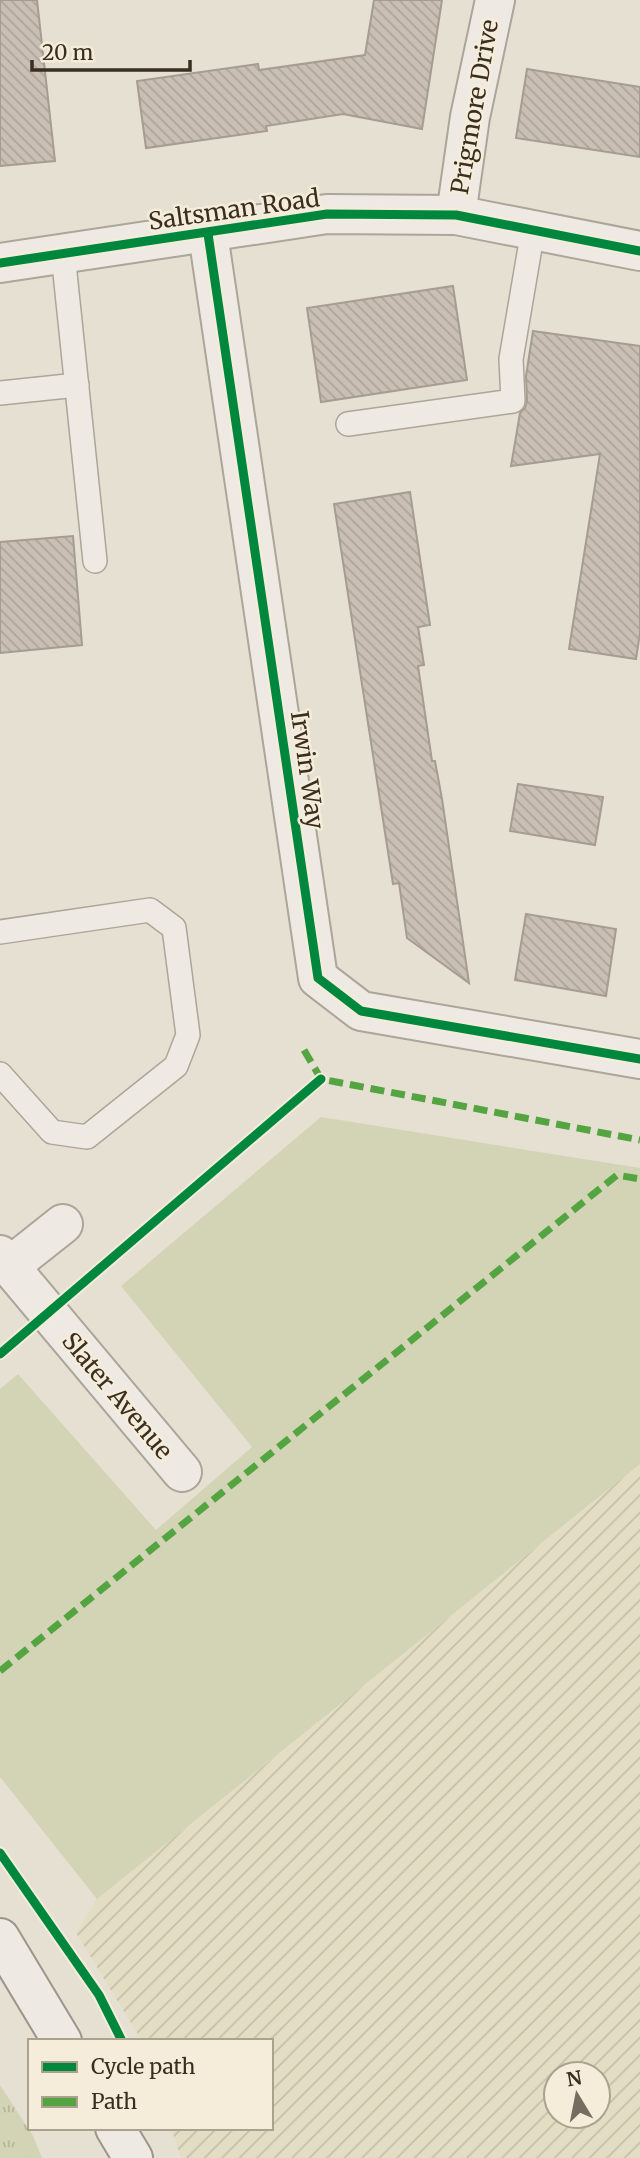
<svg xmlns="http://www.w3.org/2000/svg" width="640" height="2158" font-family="Merriweather,serif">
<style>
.farmland{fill:url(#farmland-furrows);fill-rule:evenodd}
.grass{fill:url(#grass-tufts)}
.garden{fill:#d3d4b5}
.building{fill:url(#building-back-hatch);stroke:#a69c91;stroke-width:2}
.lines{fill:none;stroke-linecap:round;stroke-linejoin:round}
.lane-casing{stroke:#aba59a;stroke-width:26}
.street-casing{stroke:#aba59a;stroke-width:42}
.secondary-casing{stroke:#9b958a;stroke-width:42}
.lane{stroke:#eeeae3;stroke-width:23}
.street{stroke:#eeeae3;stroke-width:38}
.secondary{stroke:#eeeae3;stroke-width:38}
.quiet{stroke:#54a441;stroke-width:7;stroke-dasharray:14 7;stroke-linecap:butt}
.cycleway-casing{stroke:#f5edd9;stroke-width:13}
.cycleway{stroke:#00873e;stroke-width:9}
.labels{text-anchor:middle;stroke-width:5;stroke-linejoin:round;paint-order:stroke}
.street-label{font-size:24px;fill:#3a2e21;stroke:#f5edd9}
</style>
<defs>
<pattern id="farmland-furrows" width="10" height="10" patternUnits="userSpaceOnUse" patternTransform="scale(1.75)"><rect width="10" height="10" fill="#e3dec3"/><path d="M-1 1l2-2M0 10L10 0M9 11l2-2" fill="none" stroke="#c4bfa7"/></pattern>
<pattern id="grass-tufts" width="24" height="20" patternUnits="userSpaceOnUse" patternTransform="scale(1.75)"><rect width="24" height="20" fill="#d3d4b5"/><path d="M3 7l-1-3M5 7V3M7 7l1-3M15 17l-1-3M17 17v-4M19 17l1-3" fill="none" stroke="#b6b69b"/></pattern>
<pattern id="building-back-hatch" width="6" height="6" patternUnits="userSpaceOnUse" patternTransform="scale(1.75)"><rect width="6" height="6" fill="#c9bfb3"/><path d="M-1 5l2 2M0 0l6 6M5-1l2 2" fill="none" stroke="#ada49a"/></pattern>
</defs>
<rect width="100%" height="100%" fill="#e5e0d2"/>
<!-- farmland -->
<path class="farmland" d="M640,1464V2158H181L171,2128H271V2041H142L76,1933L97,1899ZM556,2074H598V2116H556Z"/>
<!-- grass -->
<path class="grass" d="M0,2085L33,2136L42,2158H0Z"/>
<!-- garden -->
<path class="garden" d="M321,1117L640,1168V1464L97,1899L0,1777V1389L18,1374L156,1530L252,1447L121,1286Z"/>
<!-- building -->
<g class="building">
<path d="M0,0H37L55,161L0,166Z"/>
<path d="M374,0H442L422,129L343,114L266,126L267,131L146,148L137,81L258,64L259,70L365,55Z"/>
<path d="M527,69L640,87V157L516,138Z"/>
<path d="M453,286L467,380L321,402L307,308Z"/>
<path d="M533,331L640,346V633L636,659L569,649L600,454L511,466L520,413L525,408L527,401L526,376Z"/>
<path d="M410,492L430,625L418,627L424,665L418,666L432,761H435L442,799L469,983L407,938L399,883L393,884L334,504Z"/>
<path d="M73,536L82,645L0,653V542Z"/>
<path d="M518,784L603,797L595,845L510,831Z"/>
<path d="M526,914L616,929L606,996L515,980Z"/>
</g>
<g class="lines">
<defs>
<g id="lane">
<path d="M63,254L95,561"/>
<path d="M0,393L77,385"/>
<path d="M348,424L513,401L511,359L533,230"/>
<path d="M0,932L150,910L174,928L188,1035L176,1066L87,1137L52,1132L0,1074"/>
</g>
<g id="street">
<path d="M456,215L470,117L495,0"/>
<path d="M208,234L318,978L361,1011L640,1059"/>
<path d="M0,263L327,214L456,215L640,251"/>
<path d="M0,1255L182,1472"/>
<path d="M10,1266L63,1224"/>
</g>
<g id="secondary">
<path d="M0,1938L62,2041"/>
<path d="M115,2128L133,2158"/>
</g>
</defs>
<!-- lane casing -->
<use href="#lane" class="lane-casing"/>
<!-- street casing -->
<use href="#street" class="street-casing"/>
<!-- secondary casing -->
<use href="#secondary" class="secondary-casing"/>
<!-- lane -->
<use href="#lane" class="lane"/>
<!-- street -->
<use href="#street" class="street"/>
<!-- secondary -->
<use href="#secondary" class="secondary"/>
<!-- quiet -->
<g class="quiet">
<path d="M304,1050L321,1079L640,1140"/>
<path d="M0,1671L617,1175L640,1179"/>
</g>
<defs>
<g id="cycleway">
<path d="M208,234L318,978L361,1011L640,1059"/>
<path d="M0,263L327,214L456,215L640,251"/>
<path d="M0,1354L321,1079"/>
<path d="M0,1853L99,1995L122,2041"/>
</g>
</defs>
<!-- cycleway casing -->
<use href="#cycleway" class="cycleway-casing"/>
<!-- cycleway -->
<use href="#cycleway" class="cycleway"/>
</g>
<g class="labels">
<!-- street labels -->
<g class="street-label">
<text transform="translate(475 107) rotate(-80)" y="8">Prigmore Drive</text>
<text transform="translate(234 210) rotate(-8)" y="8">Saltsman Road</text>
<text transform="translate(307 770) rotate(82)" y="8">Irwin Way</text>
<text transform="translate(117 1396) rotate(50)" y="8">Slater Avenue</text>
</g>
</g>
<!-- legend -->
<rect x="28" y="2039" width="245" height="91" fill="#f5edd9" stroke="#aaa18f" stroke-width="2"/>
<rect x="42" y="2062" width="35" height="10" fill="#00873e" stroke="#aaa18f" stroke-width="2"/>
<text x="91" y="2074" font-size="21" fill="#3a2e21">Cycle path</text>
<rect x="42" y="2097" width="35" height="10" fill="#54a441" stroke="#aaa18f" stroke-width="2"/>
<text x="91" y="2109" font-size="21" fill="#3a2e21">Path</text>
<!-- north arrow -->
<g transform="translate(577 2095) rotate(350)"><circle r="33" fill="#f5edd9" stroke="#aaa18f" stroke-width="2"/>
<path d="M0-5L12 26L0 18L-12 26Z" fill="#766c5f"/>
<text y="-10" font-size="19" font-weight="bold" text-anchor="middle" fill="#3a2e21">N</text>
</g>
<!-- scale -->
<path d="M32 60v10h158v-10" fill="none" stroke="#3a2e21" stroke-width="3.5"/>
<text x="42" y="60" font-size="21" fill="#3a2e21" stroke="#f5edd9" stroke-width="5" paint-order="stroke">20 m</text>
</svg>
